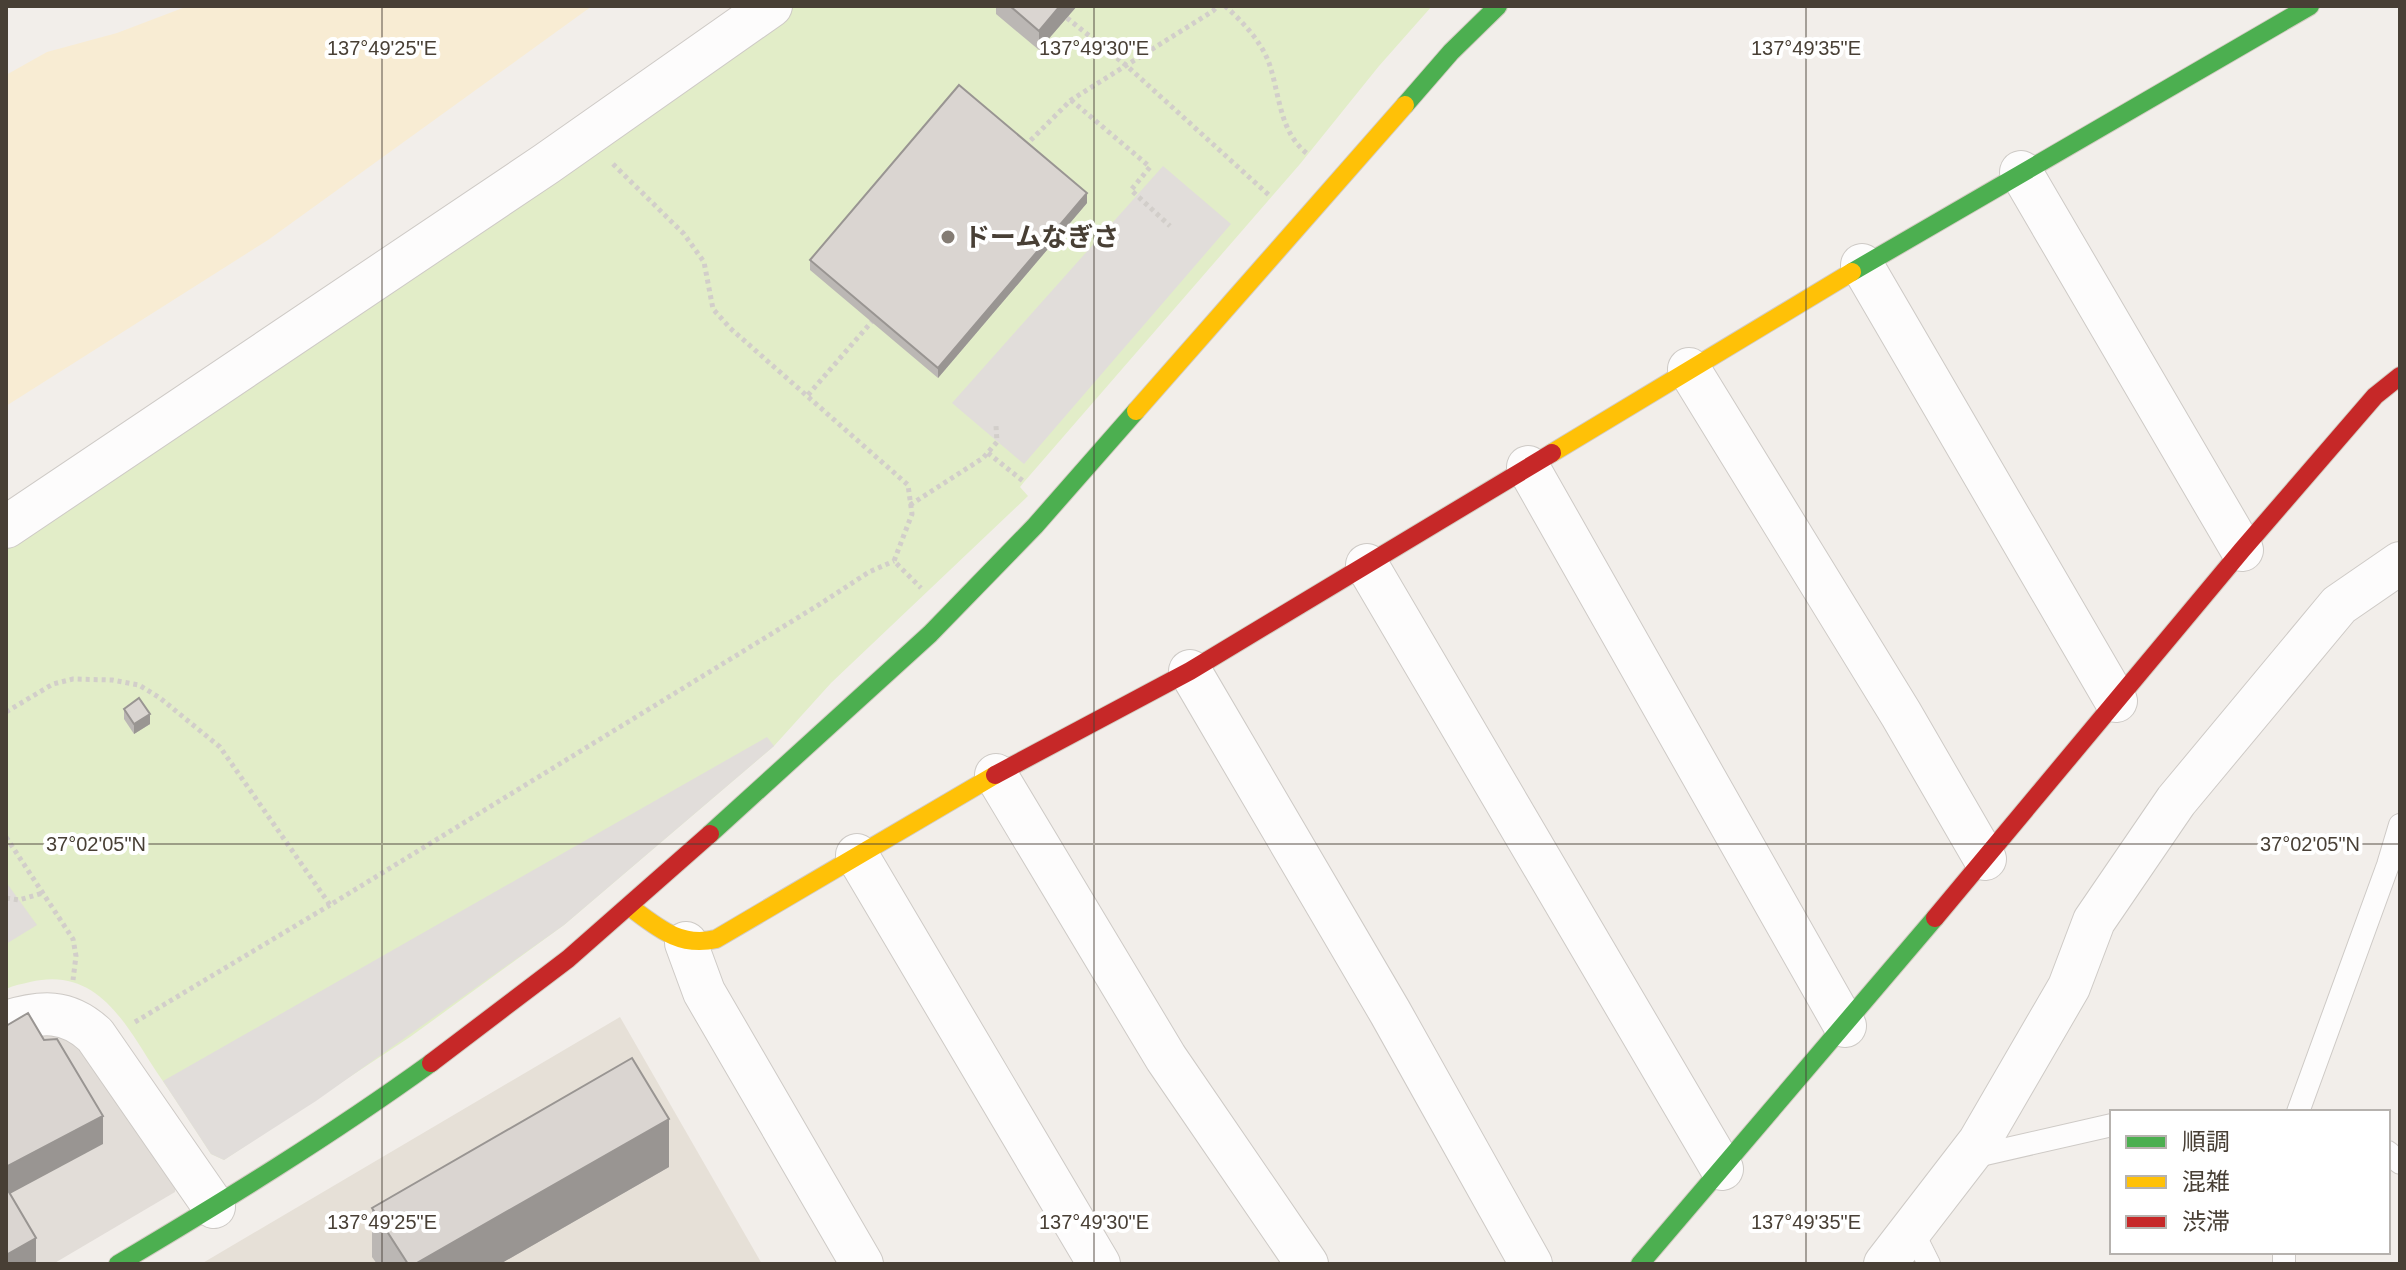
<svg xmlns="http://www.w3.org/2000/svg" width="2406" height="1270" font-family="Helvetica,'Noto Sans JP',sans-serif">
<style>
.residential{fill:#e6e0d7}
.industrial{fill:#e2ddd8}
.green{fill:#e2edc8}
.sand{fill:#f8ecd3}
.parking{fill:#e1ddda}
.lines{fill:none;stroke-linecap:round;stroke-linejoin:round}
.lane-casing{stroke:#cecac6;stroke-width:24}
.street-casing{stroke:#cecac6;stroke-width:44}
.fast-casing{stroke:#d3ccc2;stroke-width:20}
.slow-casing{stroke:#d3ccc2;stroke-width:20}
.jam-casing{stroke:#d3ccc2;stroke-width:20}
.path{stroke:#d2ceca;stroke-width:5;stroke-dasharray:4 4;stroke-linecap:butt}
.lane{stroke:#fdfcfc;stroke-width:22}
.street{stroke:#fdfcfc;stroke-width:42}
.fast{stroke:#4caf50;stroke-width:18}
.slow{stroke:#ffc107;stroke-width:18}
.jam{stroke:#c62828;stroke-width:18}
.wall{fill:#bbb7b4}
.shaded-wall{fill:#999592}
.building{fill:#dad5d1;stroke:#999592;stroke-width:2}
.ticks{fill:none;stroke:#483f35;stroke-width:2;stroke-opacity:0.45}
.poi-dot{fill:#847c74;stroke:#fff;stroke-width:3}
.labels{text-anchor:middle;stroke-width:8;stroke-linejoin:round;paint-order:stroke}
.poi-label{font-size:26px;font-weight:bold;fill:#483f35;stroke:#fff;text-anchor:start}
.ticks-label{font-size:20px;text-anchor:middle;fill:#483f35;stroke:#fff;stroke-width:8;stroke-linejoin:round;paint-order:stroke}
</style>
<rect width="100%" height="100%" fill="#f2eeea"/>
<!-- residential -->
<path class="residential" d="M620,1017L762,1264H201Z"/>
<!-- industrial -->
<path class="industrial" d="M24,1028L80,1040L176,1183L175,1192L53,1264H6V1035Z"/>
<!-- green -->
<path class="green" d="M792,6H1432L1379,66L1300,164L1024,482L1020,487L1028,496L831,683L774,746L564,925L410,1037L224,1160L211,1154C193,1126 175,1099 156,1071C125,1023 97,966 30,982C22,984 14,985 6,989V548L430,263Z"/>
<!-- sand -->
<path class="sand" d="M188,6H592L268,240L6,406V75L47,52L117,33Z"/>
<!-- parking -->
<g class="parking">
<path d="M1163,166L1231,224L1024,464L952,403Z"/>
<path d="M767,737L774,746L564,925L316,1101L224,1160L211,1154L163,1081Z"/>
<path d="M6,882L37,925L6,944Z"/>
</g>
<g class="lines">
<defs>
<g id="lane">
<path d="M2298,1112L2388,865L2400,825"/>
<path d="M2388,1152L2400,1163"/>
<path d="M1972,1157L2112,1125"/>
<path d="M1911,1228L1929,1264"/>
<path d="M2284,1264V1252"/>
</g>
<g id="street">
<path d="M2021,172L2242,550"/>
<path d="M1862,265L2116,701"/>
<path d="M1689,369L1901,714L1985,859"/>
<path d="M1528,467L1845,1026"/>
<path d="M6,527L546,164L771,6"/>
<path d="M1367,565L1722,1169"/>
<path d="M1190,671L1390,1012L1531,1264"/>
<path d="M996,775L1166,1058L1307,1264"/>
<path d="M857,855L1099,1264"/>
<path d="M686,943L704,992L862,1264"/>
<path d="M6,1022C41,1011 67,1009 95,1035L214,1207"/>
<path d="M1885,1264L1979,1142L2069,987L2094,921L2176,801L2339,605L2400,563"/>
</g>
<g id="fast">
<path d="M1405,105L1451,52L1498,6"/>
<path d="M1852,272L2310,6"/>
<path d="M710,834L930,634L1035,526L1136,411"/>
<path d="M118,1264C224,1201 330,1136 431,1063"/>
<path d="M1640,1264L1935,918"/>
</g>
<g id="slow">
<path d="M1136,411L1405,105"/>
<path d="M1552,453L1852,272"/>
<path d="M630,907C657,927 680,948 716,939L995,775"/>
</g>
<g id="jam">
<path d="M995,775L1190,671L1552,453"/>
<path d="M1935,918L2242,550L2375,396L2400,376"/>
<path d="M431,1063L568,959L710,834"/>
</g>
</defs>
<!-- lane casing -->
<use href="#lane" class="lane-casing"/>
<!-- street casing -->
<use href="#street" class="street-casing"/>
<!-- fast casing -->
<use href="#fast" class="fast-casing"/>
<!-- slow casing -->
<use href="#slow" class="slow-casing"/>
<!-- jam casing -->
<use href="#jam" class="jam-casing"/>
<!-- path -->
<g class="path">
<path d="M1225,6C1242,21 1263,43 1270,66C1280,97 1280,134 1309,155"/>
<path d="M1067,18L1127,66L1271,197"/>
<path d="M1071,100L1150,167L1131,190L1170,226"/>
<path d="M1025,146L1071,100L1213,11L1217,6"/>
<path d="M613,164L684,234L704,262L713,309L730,328L908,485L912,514L894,561L921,588"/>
<path d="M808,395L874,319"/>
<path d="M988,453L1023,481"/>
<path d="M910,505L983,458L997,442L996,426"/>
<path d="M6,712L53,684L73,679L112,680L139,685L160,698L220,747L330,905L820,604L869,572L894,561"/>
<path d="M6,837L73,939L76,956L73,980"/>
<path d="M6,898L19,900L43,893"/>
<path d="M135,1022L330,905"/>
</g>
<!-- lane -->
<use href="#lane" class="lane"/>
<!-- street -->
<use href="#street" class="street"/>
<!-- fast -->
<use href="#fast" class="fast"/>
<!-- slow -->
<use href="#slow" class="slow"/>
<!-- jam -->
<use href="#jam" class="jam"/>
</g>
<!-- wall -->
<g class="wall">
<path d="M996,6H1077L1039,50L996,14Z"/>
<path d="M1087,203L938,378L810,270V260Z"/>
<path d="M124,709L150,724L134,734L124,719Z"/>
<path d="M669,1167L500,1264H377L372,1257V1208Z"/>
</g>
<!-- shaded-wall -->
<g class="shaded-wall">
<path d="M1060,6H1077L1039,50V31Z"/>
<path d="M1087,193V203L938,378V368Z"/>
<path d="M150,714V724L134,734V724Z"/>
<path d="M103,1116V1144L6,1196V1167Z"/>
<path d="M669,1119V1167L500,1264H415Z"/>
<path d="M36,1238V1264H6V1255Z"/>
</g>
<!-- building -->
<g class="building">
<path d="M1010,6H1060L1039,31Z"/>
<path d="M959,85L1087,193L938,368L810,260Z"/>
<path d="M139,698L150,714L134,724L124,709Z"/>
<path d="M28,1013L44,1040L57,1039L103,1116L6,1167V1026Z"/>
<path d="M632,1058L669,1119L415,1264H408L372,1208Z"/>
<path d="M6,1187L36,1238L6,1255Z"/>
</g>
<!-- ticks -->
<path class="ticks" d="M382,6V1264M1094,6V1264M1806,6V1264M6,844H2400"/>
<!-- markers -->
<circle class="poi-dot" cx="948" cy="237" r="8"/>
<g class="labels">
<!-- poi labels -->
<g class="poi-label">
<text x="964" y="246">ドームなぎさ</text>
</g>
</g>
<g class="ticks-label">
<text x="382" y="55">137°49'25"E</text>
<text x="1094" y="55">137°49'30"E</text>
<text x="1806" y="55">137°49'35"E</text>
<text x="96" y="851">37°02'05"N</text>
<text x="2310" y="851">37°02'05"N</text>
<text x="382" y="1229">137°49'25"E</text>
<text x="1094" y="1229">137°49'30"E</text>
<text x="1806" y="1229">137°49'35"E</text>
</g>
<!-- border -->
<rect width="2406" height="1270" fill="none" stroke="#483f35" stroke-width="16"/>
<!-- legend -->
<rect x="2110" y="1110" width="280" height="144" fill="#ffffff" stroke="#b6b2ae" stroke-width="2"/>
<rect x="2126" y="1136" width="40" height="12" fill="#4caf50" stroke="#b6b2ae" stroke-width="2"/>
<text x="2182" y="1150" font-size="24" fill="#483f35">順調</text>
<rect x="2126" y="1176" width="40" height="12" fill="#ffc107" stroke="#b6b2ae" stroke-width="2"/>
<text x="2182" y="1190" font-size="24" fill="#483f35">混雑</text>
<rect x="2126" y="1216" width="40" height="12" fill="#c62828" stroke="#b6b2ae" stroke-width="2"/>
<text x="2182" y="1230" font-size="24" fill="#483f35">渋滞</text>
</svg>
